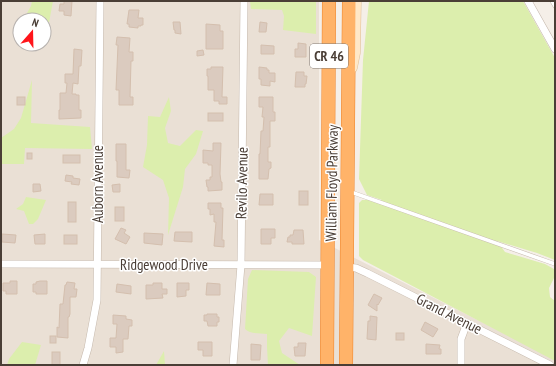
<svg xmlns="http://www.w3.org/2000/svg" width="556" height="366" font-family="'PT Sans Narrow',sans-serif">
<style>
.residential{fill:#eae0d5;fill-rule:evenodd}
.green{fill:#dceead}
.building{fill:#dbcbbf;stroke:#d4bfae}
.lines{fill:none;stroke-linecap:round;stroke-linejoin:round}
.lane-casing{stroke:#c5b8ac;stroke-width:4.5}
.street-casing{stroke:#c5b8ac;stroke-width:8}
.secondary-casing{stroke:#ddbd95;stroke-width:11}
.highway-casing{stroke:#ed832a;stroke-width:14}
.lane{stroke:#fff;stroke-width:3.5}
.street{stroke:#fff;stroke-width:7}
.secondary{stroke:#ffe8c8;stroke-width:10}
.highway{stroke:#ffb369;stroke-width:13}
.labels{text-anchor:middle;stroke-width:3;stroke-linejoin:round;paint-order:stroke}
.shield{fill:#fff;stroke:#807872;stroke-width:1}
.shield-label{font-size:14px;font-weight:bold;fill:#4a3e36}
.street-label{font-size:15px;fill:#4a3e36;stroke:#fff}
</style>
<rect width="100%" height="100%" fill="#f5efe8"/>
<!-- residential -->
<path class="residential" d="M1,1H319V240L555,359V365H1ZM20,20H44V44H20Z"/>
<!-- green -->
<g class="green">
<path d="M32,1H53L48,28L44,30V20H23L31,6Z"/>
<path d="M250,1H316V34L283,30L284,16L282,10L251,9Z"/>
<path d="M369,1H523L555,58V260L537,253L497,241L505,252L545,264L554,269V278L549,288L550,297L555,301V361L363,260L359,256V203L362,200H382L367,195L359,179L363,60Z"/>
<path d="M32,80L31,123L90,127L92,149L25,148L24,164H1V138L14,129L21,118Z"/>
<path d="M169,97L171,111L165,128L168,143L180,146L196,130L203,131L196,154L185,169L183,187L168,235L169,198L163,180L143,167L147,145L148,116L160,117Z"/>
<path d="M26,197L46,200L38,219L33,224H29L24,211L16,209L23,204Z"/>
<path d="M252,270L309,272L316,277L312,336L289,328L279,341L282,353L300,365H268L267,347V334C259,333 250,334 245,329L248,279Z"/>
<path d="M22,342L41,345L35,365H7L9,359Z"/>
<path d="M164,351L165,365H156Z"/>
</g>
<!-- building -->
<g class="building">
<path d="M64,1H72L71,16L64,15V11H59L60,4H64Z"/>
<path d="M129,10H139L138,18H143V25H141V26H138V28L129,27V24H127Z"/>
<path d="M173,22H180L181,34L175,33V30H174Z"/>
<path d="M260,22L267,23L266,32H259Z"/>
<path d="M206,24L220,25V31H223V49H206Z"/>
<path d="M117,37L130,38L129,52H133V61H131L130,97H133V105H119V90H116L118,45H116Z"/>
<path d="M298,43L306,44V57H295V49H298Z"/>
<path d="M261,45L274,46V54H261Z"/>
<path d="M74,49L82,50L81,66H79L78,84L73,83L72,94H76V95H79V110H81V118L59,119V110H60V93H66L67,83H65V74H73Z"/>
<path d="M203,50L204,55L197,56V51Z"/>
<path d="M211,67H223L222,97H227V104H219V101H214V90H208V76H207V69H211Z"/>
<path d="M259,67L267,68V70H269V73H275V82L270,81V86L261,85V79H259Z"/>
<path d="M296,72H304V76H307L306,84H305V87H295Z"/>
<rect x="17" y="97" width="8" height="8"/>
<path d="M259,97H273V112H275V121H270V147H268V162H271V168L269,169L268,179H259V154H260L261,131H263L264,117H262L263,107H259Z"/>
<rect x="208" y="113" width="15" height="8"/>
<path d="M213,143H221L220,174L221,182H222V190L208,191V187H207L206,180H210V177H212V165H208V163H203V150L213,151Z"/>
<path d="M116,144H126V170H130L129,178L117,177V161H116Z"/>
<rect x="27" y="153" width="5" height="6"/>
<rect x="63" y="155" width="17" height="8"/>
<path d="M66,175L73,176V178L80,179L79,185L71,184L72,182L65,181Z"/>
<path d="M33,184H40L41,191L33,192Z"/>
<path d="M120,184V192H113L112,185Z"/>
<rect x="299" y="191" width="9" height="14"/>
<path d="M260,194H273V205H259Z"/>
<rect x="68" y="202" width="8" height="20"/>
<path d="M208,203H221V208H223L222,240H224V247L214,246L216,222H214V214L210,215V209H208Z"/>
<rect x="115" y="207" width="9" height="14"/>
<path d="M121,228L126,230L124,233L130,237L126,244L115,239Z"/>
<path d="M261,229H275V238H271V244H261Z"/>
<path d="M294,230H303L304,244H292V242H287L288,237H290V235H293Z"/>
<path d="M175,232H192V242L174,241Z"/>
<path d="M144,233L163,234L162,245L144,243Z"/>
<path d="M2,234L16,235L15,243L2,242Z"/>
<path d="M45,234V244H35L34,235Z"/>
<rect x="64" y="235" width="13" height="9"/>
<path d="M10,281H17V294H6V291H3V283H10Z"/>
<path d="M40,281H47V294H36V292H33V284H36V282Z"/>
<path d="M67,282L75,283L74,289H77L76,297H70V314L69,317H68V338L57,337V327L59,328L60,304H63L65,285H66Z"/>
<path d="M153,283H162V289H167V294H162L163,298L146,299V285H153Z"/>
<path d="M177,283H189V290H186V296L177,297Z"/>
<path d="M207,283L220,284V295H206Z"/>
<path d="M117,284L131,286V294L116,292Z"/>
<path d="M374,294L382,298L378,305L377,304V311L368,305Z"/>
<path d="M207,314H217V317H219V322H217V326H208L207,321H204V315H207Z"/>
<path d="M113,315L126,316V319L132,320V326H129L128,339H123V352L116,353V347H110V338H116L117,324H113Z"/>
<path d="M370,316L377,317L376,340L367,339L368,321H370Z"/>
<path d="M425,322L438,329L433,337L421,330Z"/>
<rect x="396" y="333" width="8" height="7"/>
<rect x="50" y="336" width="6" height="7"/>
<path d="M198,342H212V356H203V350H198Z"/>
<path d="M298,343H306L305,356H295L294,347H298Z"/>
<path d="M251,344L261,345L260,360H251Z"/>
<path d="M426,344L440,345L439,349H441V354H426Z"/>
<rect x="52" y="352" width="8" height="13"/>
</g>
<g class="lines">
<defs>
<g id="lane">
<path d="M552,1L555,6"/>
<path d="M351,192L555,264"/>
</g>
<g id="street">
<path d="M528,1L555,49"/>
<path d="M1,264L328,265"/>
<path d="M347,267L356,268L367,273L550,365"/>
<path d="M83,365L88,348L97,300L100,1"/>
<path d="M233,365L241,265L244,1"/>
<path d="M461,365V339L467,323"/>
</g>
<path id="secondary" d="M352,68L355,53L356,1"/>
<g id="highway">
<path d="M327,365L329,1"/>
<path d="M346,365L349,1"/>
</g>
</defs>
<!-- lane casing -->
<use href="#lane" class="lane-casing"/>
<!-- street casing -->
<use href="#street" class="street-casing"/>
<!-- secondary casing -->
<use href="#secondary" class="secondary-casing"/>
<!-- highway casing -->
<use href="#highway" class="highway-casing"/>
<!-- lane -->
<use href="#lane" class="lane"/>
<!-- street -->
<use href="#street" class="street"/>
<!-- secondary -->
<use href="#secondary" class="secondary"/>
<!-- highway -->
<use href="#highway" class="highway"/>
</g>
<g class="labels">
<!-- shield labels -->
<rect class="shield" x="310" y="44" width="38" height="24" rx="3"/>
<g class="shield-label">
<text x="329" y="61">CR 46</text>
</g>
<!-- street labels -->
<g class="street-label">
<text transform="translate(242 183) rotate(-89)" y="5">Revilo Avenue</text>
<text transform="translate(332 183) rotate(-89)" y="5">William Floyd Parkway</text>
<text transform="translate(98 184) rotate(-90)" y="5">Auborn Avenue</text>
<text x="164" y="270">Ridgewood Drive</text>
<text transform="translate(449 314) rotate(27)" y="5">Grand Avenue</text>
</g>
</g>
<!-- border -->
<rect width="556" height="366" fill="none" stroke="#4a3e36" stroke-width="4"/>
<!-- north arrow -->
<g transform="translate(32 32) rotate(20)"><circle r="19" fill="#ffffff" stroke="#b7b2af"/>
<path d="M0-3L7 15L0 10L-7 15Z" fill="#ff151b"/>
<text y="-6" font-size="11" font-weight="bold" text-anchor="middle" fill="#4a3e36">N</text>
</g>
</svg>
